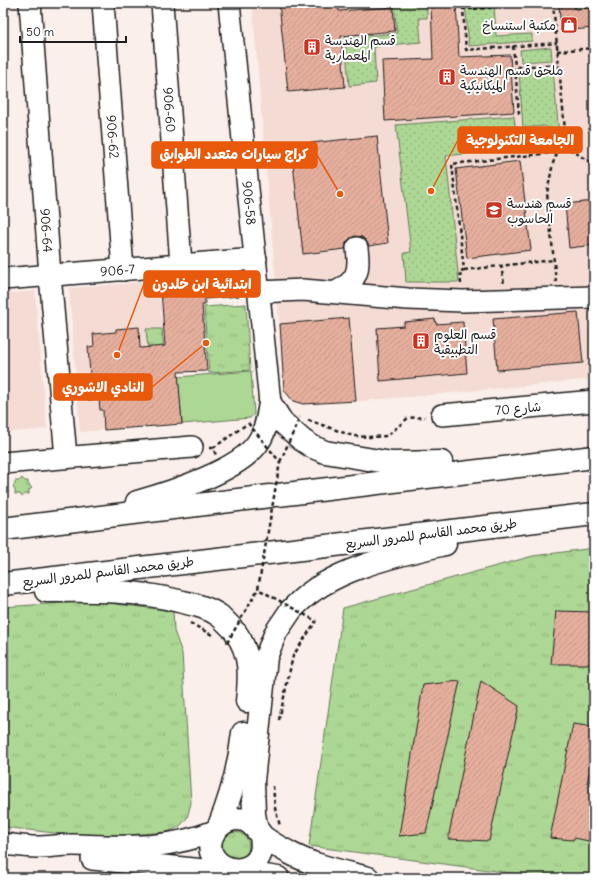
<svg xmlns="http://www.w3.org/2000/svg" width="597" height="881" font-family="Delius,'Playpen Sans Arabic',sans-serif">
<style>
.built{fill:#f4dcd4}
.grass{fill:url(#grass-tufts);stroke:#647a58}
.park{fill:url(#park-dots);stroke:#647a58}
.pitch{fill:#add794;stroke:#647a58}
.building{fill:url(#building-hatch);stroke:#1c1c1c}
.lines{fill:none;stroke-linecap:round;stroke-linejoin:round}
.minor-casing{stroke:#1c1c1c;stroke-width:24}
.major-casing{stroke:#1c1c1c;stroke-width:25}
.highway-casing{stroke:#1c1c1c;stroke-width:25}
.path{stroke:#1c1c1c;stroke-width:2.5;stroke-dasharray:4 3;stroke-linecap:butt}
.minor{stroke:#fff;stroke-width:21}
.major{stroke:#fff;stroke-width:22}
.highway{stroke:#fff;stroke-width:22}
.path-bridge{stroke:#1c1c1c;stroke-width:2.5;stroke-dasharray:4 3;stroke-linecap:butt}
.labels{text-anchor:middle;stroke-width:4;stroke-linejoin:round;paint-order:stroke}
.poi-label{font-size:13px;fill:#1c1c1c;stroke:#fff;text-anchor:start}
.street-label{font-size:13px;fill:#1c1c1c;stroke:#fff}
.leader{fill:none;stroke:#e8590c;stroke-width:1.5}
.callout-dot{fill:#e8590c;stroke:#fff;stroke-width:1.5}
.callout{fill:#e8590c;stroke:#e8590c;stroke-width:1.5}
.callout-label{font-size:14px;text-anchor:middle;font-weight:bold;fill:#fff}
</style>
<defs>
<pattern id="grass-tufts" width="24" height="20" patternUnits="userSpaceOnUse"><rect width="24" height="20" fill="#add794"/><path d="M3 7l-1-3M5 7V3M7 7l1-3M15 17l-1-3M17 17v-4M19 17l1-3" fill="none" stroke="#94b87f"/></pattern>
<pattern id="park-dots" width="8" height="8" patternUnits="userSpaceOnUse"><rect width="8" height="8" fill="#add794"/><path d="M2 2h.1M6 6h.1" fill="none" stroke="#94b87f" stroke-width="1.8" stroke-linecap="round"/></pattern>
<pattern id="building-hatch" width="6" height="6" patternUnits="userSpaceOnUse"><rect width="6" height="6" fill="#e6af9d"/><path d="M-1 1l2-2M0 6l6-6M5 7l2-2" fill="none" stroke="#c59687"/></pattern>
</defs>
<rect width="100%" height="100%" fill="#faefeb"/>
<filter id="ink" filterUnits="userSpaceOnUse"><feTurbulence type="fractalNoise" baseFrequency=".025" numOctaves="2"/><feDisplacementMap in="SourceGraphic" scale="8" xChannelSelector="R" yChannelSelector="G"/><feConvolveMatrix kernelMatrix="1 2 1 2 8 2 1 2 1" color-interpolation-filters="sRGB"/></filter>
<g filter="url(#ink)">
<!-- built -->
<g class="built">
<path d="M252,3H594V379L430,395L360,401L303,404L285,391Z"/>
<path d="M159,281L170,425L80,432L69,288Z"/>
<path d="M35,291L47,429L3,433V294Z"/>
</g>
<!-- grass -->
<g class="grass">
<path d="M246,304L250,370L209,373L204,307Z"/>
<path d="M146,329H162L168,402L153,403Z"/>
<path d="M22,478L25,481H28V484L32,488L29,490V494H24L22,497L20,494H15V490L13,487L15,484V481H19Z"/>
<path d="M594,548V878H548L309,846L343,608L533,556Z"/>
<path d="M92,601L173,611L174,631L182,653L191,803L187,818L179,827L167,832L127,835H72L3,827V607Z"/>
<circle cx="235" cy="846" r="14"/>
</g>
<!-- park -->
<g class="park">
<path d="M394,3H427V18H419L421,42L378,46L374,48L376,83L349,86L345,38L397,33Z"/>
<path d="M465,3H494L496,36L532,34V41L469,46Z"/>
<path d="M575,3H588V14L576,16Z"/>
<path d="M551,47L552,60L521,62L520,50Z"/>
<path d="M553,69L559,135L545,126L523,128L519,72Z"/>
<path d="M514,116L518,148L446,156L459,282H406L404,253L411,252L396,125Z"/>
</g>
<!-- pitch -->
<path class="pitch" d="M251,371L254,414L250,418L182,424L178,377Z"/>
<!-- building -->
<g class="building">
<path d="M279,3H338L339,11L393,7L395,31L341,36L345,87L288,92Z"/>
<path d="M456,3L459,57L510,55L514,112L385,121L382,61L433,59L431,4Z"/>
<path d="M574,5L575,9L594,8V28L561,31L559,6Z"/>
<path d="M377,136L388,243L369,246L366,241L362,237L355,236L350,239L346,243L345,249L303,254L291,145Z"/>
<path d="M520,161L531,250L467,258L456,169Z"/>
<path d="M594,201V245L569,248L565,204Z"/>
<path d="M238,284L239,296L205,299V305H202L207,371L178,372L182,424L104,430L103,410H100L99,399L88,400L87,389L91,388L88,347L94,346L93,334L116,332V329L139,327L140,348L165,346L161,290Z"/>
<path d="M578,312L583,363L497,370L493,319Z"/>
<path d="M349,318L356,401L303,404L293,401L284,390L280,324Z"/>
<path d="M435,319L436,324L463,322L467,373L380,381L377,328L404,326V322Z"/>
<path d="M556,611L594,612V664H551Z"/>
<path d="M460,681L426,833L399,836L423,685Z"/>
<path d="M481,681L519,706L489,841L448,839Z"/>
<path d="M573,724L594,727V753L587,783L594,784V842L574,838L573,840L550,838Z"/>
</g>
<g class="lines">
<defs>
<g id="minor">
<path id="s1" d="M30,3L50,275L66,457"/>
<path id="s2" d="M103,3L123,270"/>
<path id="s3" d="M162,3L181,264"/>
<path id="s4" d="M229,3L270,403"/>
<path id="s5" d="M3,279L256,259"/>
<path d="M258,292L303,290L408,299L463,301L594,297"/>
<path d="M336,292C358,281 360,270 357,248"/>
<path d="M442,415L594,401"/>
<path d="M3,463L192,447"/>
<path d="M3,844C14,845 25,847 37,847C49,847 61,845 73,845C127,846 163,851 215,831"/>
<path d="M92,859L204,870L228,871"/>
</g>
<g id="major">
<path d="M260,833C272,873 222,881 211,852C206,833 226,815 244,820C252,823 255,828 260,834C267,841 279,847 288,852C313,866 341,871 368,878"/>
<path d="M238,872L278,878"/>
</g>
<g id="highway">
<path d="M270,403L282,422L302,440L313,447L325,452L392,463L441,462"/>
<path d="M278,495L594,457"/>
<path d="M137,502C169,493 242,470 259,441C266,430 268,416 270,403"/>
<path d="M3,529L270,496"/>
<path d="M268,553L594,514"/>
<path d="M3,584L260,554"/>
<path d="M46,591C93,590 137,590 183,602C196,605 209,608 220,616C224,620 227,623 231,627"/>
<path d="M295,606C330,569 397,555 445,544"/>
<path d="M236,633C251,654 250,677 247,701"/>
<path d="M219,826C232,795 239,767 243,733"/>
<path d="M257,830L254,814L253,781L266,657L276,632L291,610"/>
</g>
</defs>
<!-- minor casing -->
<use href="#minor" class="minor-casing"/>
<!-- major casing -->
<use href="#major" class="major-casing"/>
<!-- highway casing -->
<use href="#highway" class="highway-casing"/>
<!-- path -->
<g class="path">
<path d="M473,3V9L496,7"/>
<path d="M553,3L566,141L570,149L594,165"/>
<path d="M473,9H463L466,50L557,43"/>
<path d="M513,46L515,67"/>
<path d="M557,51L594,48"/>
<path d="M519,114L515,67L559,64"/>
<path d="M501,265L504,284"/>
<path d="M464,270L553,260"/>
<path d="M556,282L547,193L553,163L564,137"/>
<path d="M461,284L460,271L464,270L452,164L559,152"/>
<path d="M308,420L353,436L369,437L387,436L408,418L425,417"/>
<path d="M209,448H213L216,455"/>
<path d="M213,448L247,424"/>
<path d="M190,623L214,636"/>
<path d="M279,720L293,656L316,621"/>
<path d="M273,786L275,808L280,826"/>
</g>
<!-- minor -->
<use href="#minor" class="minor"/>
<!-- major -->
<use href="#major" class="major"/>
<!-- highway -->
<use href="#highway" class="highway"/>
<!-- path-bridge -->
<g class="path-bridge">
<path d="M248,423L280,462L258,589L316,621"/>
<path d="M280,462L300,417"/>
<path d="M227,643L258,589"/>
</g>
</g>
</g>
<!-- icons -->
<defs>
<symbol id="shop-square" viewBox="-11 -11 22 22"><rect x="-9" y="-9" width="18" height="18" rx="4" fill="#c8321e" stroke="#fff"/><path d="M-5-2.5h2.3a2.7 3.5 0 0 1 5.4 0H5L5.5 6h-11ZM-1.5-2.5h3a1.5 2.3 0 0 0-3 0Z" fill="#fff"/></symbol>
<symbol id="building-square" viewBox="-11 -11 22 22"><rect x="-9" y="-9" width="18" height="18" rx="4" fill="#c8321e" stroke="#fff"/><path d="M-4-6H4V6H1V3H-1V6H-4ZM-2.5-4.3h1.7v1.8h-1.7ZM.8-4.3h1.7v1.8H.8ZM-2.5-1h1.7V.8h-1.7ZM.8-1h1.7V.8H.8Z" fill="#fff"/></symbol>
<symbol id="university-square" viewBox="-11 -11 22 22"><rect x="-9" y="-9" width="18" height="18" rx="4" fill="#c8321e" stroke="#fff"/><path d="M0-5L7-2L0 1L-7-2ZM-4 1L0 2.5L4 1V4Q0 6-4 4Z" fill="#fff"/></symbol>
</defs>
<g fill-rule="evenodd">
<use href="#shop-square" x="559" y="15" width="20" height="20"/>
<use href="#building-square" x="302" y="37" width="20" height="20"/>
<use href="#building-square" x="437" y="67" width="20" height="20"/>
<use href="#university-square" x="484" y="200" width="20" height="20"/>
<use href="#building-square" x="411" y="331" width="20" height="20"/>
</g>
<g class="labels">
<!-- poi labels -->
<g class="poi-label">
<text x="556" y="30" text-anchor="end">مكتبة استنساخ</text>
<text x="325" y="45">قسم الهندسة<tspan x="325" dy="15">المعمارية</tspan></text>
<text x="460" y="75">ملحق قسم الهندسة<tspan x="460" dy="15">الميكانيكية</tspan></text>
<text x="507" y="208">قسم هندسة<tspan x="507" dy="15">الحاسوب</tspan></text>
<text x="434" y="339">قسم العلوم<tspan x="434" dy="15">التطبيقية</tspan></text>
</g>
<!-- street labels -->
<g class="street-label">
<text dy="5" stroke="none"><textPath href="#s3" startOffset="107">906-60</textPath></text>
<text dy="5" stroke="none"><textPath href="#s2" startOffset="134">906-62</textPath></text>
<text dy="5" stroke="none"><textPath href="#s4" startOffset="201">906-58</textPath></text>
<text dy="5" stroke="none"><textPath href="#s1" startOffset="228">906-64</textPath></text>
<text dy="5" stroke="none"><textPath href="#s5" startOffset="115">906-7</textPath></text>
<text transform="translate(518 408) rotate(-5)" y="5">شارع 70</text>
<text transform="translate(431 533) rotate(-7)" y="5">طريق محمد القاسم للمرور السريع</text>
<text transform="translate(108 571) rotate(-7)" y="5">طريق محمد القاسم للمرور السريع</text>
</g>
</g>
<!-- callouts -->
<path class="leader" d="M431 191L458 140M340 194L317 155M117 355L144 284M206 343L152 387"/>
<g class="callout-dot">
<circle cx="431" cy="191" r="4"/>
<circle cx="340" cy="194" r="4"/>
<circle cx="117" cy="355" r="4"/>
<circle cx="206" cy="343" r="4"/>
</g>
<g class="callout">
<rect x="458" y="127" width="124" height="26" rx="4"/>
<rect x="152" y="142" width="165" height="26" rx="4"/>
<rect x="144" y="271" width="116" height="26" rx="4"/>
<rect x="54" y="374" width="98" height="26" rx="4"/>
</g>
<g class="callout-label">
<text x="520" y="145">الجامعة التكنولوجية</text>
<text x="234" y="159">كراج سيارات متعدد الطوابق</text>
<text x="202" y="289">ابتدائية ابن خلدون</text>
<text x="103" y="392">النادي الاشوري</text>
</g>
<!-- margin -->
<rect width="597" height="881" fill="none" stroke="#fff" stroke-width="16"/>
<rect x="8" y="8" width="581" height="865" fill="none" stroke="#1c1c1c" stroke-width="1.5" filter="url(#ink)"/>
<!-- scale -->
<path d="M20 36v6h106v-6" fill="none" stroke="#1c1c1c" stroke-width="2"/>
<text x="26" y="36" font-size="12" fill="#1c1c1c" stroke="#ffffff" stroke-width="3" paint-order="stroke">50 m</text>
</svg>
